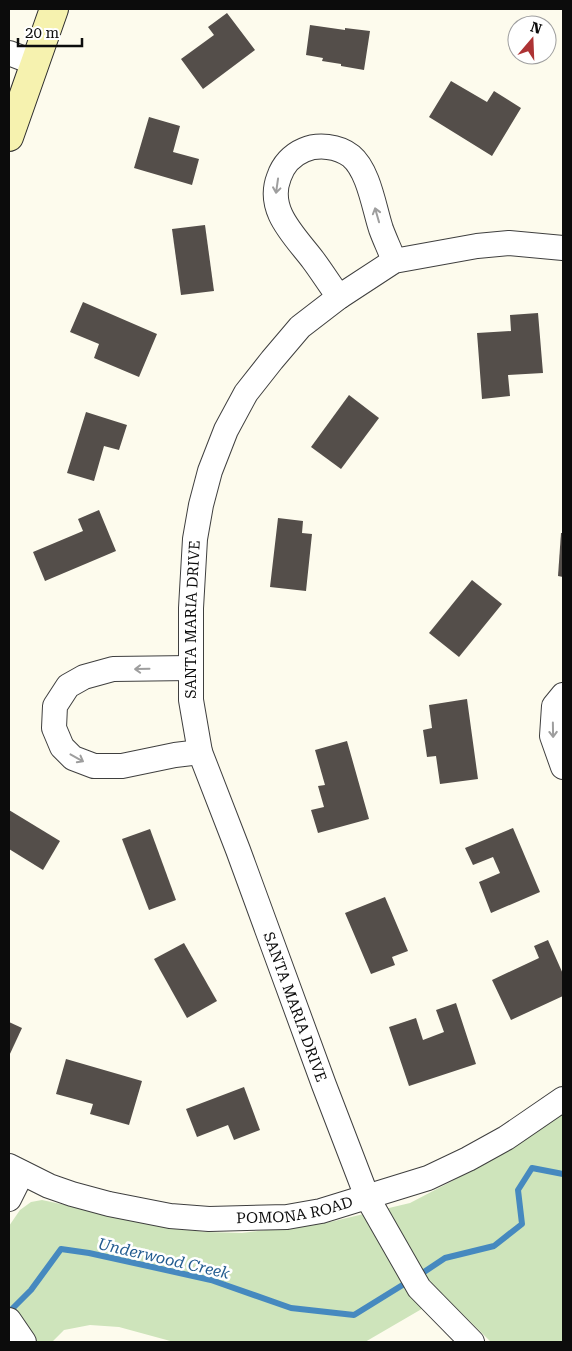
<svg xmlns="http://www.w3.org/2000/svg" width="572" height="1351" font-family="'Roboto Serif',serif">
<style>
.green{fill:#cee4bb}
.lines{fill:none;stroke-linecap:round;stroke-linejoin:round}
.stream{stroke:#4689bf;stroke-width:6}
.building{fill:#544e4a}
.minor-casing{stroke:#3f3f3f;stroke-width:26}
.secondary-casing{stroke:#2e2e2e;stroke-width:30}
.minor{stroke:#fff;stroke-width:24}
.secondary{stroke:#f6f2af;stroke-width:28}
.oneway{stroke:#9e9e9e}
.labels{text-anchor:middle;stroke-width:5;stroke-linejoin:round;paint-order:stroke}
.street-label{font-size:15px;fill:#0c0c0c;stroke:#fff}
.water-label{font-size:16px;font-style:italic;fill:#235c90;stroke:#fff}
</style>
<rect width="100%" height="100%" fill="#fdfbed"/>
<!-- green -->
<path class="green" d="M563,1112V1342H491L444,1296L365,1342H174L119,1327L90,1325L64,1330L52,1342H9V1226L20,1210L31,1202L42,1200L173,1228L206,1232L242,1233L330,1222L410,1203L456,1179Z"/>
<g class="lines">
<!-- stream -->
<g class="stream">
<path d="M418,1276L445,1258L494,1246L522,1224L518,1190L532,1168L563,1174"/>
<path d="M9,1312L31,1290L61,1249L89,1253L211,1280L291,1308L354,1315L409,1281"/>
</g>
</g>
<!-- building -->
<g class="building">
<path d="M227,13L255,50L203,89L181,59L214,35L208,27Z"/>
<path d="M310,25L345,30V28L370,31L364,70L341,66V64L322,61L323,58L306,55Z"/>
<path d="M451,81L487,102L494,91L521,108L492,156L429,117Z"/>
<path d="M149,117L180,126L173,152L199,159L192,185L134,168Z"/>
<path d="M205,225L214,291L181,295L172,229Z"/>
<path d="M83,302L157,334L139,377L94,358L99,344L70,332Z"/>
<path d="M538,313L543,373L508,375L510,396L482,399L477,333L511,331L510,315Z"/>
<path d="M349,395L379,418L341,469L311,447Z"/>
<path d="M86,412L127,425L119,450L104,446L94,481L67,473Z"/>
<path d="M99,510L116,551L45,581L33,552L83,531L78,519Z"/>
<path d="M278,518L303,521L302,533L312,534L306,591L270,587Z"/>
<path d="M561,533H563V577L558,576Z"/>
<path d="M472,580L502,604L459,657L429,633Z"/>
<path d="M467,699L478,779L440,784L436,756L427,757L423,730L432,728L429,705Z"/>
<path d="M347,741L369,819L318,833L311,810L324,807L318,786L325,785L315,750Z"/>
<path d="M9,810L60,841L43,870L9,849Z"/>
<path d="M513,828L540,892L491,913L479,882L500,873L493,857L473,865L465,848Z"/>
<path d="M150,829L176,900L149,910L122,839Z"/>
<path d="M385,897L408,951L392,957L395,965L371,974L345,913Z"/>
<path d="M548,940L563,974V996L511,1020L492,980L539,958L534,946Z"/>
<path d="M184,943L217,1001L187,1018L154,959Z"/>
<path d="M456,1003L476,1064L409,1086L389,1027L416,1018L423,1040L444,1032L436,1010Z"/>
<path d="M9,1022L22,1028L9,1056Z"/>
<path d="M66,1059L142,1081L129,1125L90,1114L93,1104L56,1094Z"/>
<path d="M244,1087L260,1130L234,1140L228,1125L197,1137L186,1109Z"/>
</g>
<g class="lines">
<defs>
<g id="minor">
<path d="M9,53L35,63"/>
<path d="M339,297C330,285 322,272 313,260C294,235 266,210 279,177C283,165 292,155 304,150C318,144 338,146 351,156C369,171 374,208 381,229C385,240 390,250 394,261"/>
<path d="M190,668L113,669L84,677L68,686L55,706L54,728L62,747L73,758L94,766H122L175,755L200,752"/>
<path d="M563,695L554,706L552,736L563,767"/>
<path id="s1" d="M9,1166L49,1186L72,1194L109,1204L170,1216L209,1219L287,1217L321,1211L428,1178L468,1159L506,1138L563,1099"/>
<path d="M9,1199L22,1173"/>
<path d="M9,1320L24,1342"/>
<path id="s2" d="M472,1342L419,1288L367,1197L324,1085L238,850L200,752L191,700V608L195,539L201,505L210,471L226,430L246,393L272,360L300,327L339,297L394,261L477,246L509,243L563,248"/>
</g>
<path id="secondary" d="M9,137L54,9"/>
</defs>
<!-- minor casing -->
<use href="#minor" class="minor-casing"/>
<!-- secondary casing -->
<use href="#secondary" class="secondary-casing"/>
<!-- minor -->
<use href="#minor" class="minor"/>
<!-- secondary -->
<use href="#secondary" class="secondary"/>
</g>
<!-- one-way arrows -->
<defs><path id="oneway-shaft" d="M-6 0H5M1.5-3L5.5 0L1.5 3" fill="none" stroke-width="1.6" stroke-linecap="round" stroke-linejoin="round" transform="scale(1.25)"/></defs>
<g class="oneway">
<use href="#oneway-shaft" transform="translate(277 186) rotate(98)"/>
<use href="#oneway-shaft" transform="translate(377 215) rotate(-106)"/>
<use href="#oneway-shaft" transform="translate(142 669) rotate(179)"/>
<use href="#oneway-shaft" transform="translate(553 730) rotate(89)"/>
<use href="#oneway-shaft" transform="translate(77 758) rotate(29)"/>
</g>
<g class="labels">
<!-- street labels -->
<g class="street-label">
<text dy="5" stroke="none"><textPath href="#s2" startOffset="789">SANTA MARIA DRIVE</textPath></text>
<text transform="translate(295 1007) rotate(70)" y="5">SANTA MARIA DRIVE</text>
<text dy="5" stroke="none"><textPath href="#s1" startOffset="295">POMONA ROAD</textPath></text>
</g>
<!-- water labels -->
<g class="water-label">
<text transform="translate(164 1258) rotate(13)" y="6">Underwood Creek</text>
</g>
</g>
<!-- border -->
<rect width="572" height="1351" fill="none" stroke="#0c0c0c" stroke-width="20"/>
<!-- north arrow -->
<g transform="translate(532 40) rotate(19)"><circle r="24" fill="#ffffff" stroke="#9e9e9e"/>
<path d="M0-4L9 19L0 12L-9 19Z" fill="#ad3334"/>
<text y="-8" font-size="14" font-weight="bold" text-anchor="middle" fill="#0c0c0c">N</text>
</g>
<!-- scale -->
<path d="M18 38v8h64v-8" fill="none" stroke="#0c0c0c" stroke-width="2.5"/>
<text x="25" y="38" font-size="15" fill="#0c0c0c" stroke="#ffffff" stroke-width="4" paint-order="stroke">20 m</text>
</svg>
